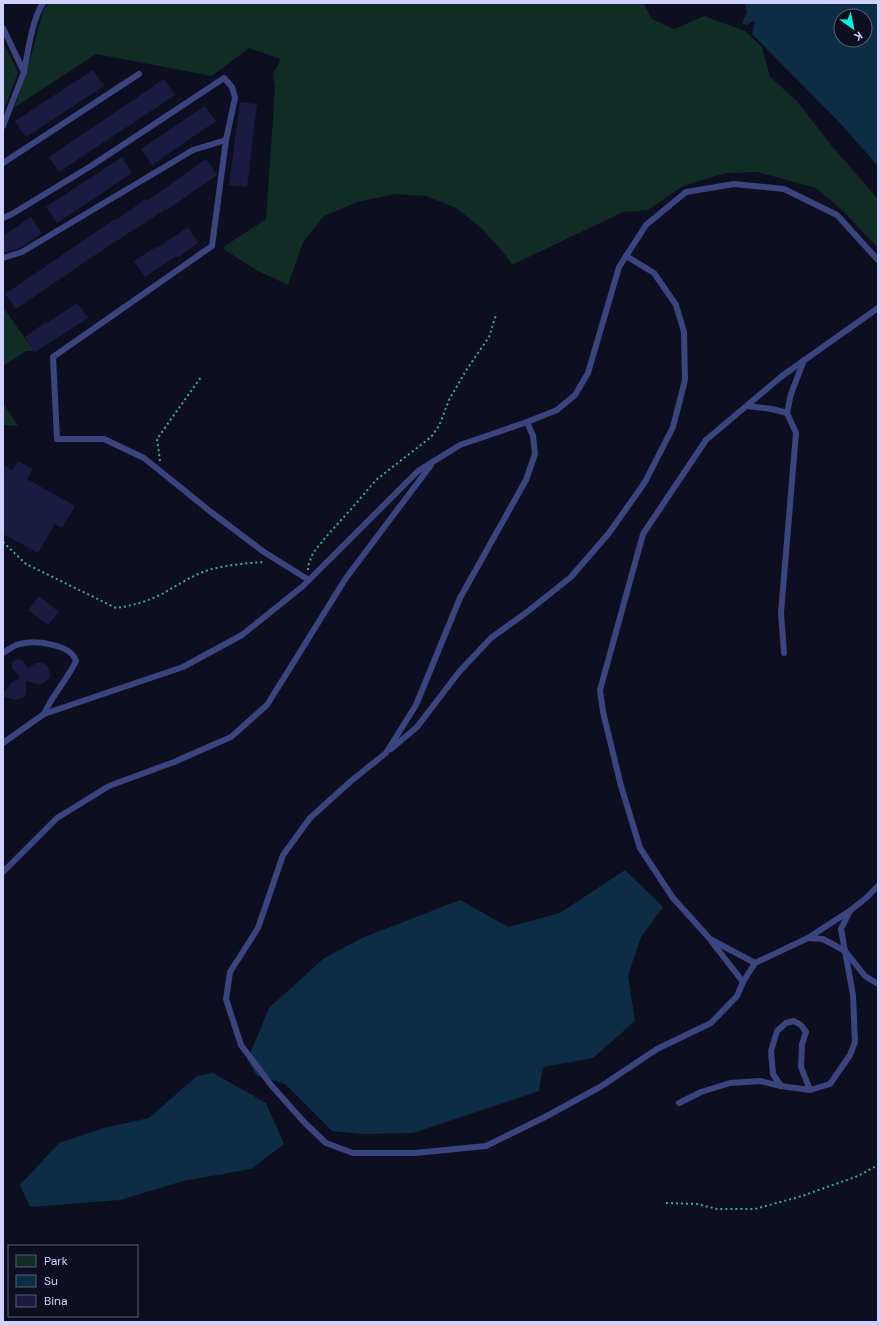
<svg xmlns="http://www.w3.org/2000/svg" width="881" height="1325" font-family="'DM Sans',sans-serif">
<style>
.green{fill:#112b25}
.water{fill:#0d2d45;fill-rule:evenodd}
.building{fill:#1b1a41}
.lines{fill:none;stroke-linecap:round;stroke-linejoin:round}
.path{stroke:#31b091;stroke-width:2;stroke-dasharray:2 3;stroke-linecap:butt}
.lane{stroke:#3a447f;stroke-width:6}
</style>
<rect width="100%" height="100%" fill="#0e0e21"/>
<!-- green -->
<g class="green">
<path d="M48,3H643L652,19L674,29L704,16L745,31L762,47L770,77L797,101L831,145L878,199V248L843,211L816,188L757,172L726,173L683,186L648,210L623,212L512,265L504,253L480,227L456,208L426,196L396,194L357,202L324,216L303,242L288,285L256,270L222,248L266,219L275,88L273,74L281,59L249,48L212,76L96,54L15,107L28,67L43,11Z"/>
<path d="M3,42L18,72L3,113Z"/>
<path d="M3,307L34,351H26L3,366Z"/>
<path d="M3,403L18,426L3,425Z"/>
</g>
<!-- water -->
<g class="water">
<path d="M745,3H878V166L839,122L752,34L755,22L752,21L747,25L742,23L747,13ZM841,16H865V40H841Z"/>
<path d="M625,870L663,907L641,937L628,975L635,1021L593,1058L543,1067L539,1091L413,1133L363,1134L332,1131L285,1084L257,1076L247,1059L256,1040L269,1008L323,959L362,938L460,900L508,927L560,913Z"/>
<path d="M213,1073L266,1103L284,1144L251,1169L183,1181L120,1200L30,1207L20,1185L59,1143L104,1128L149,1118L197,1076Z"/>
</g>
<!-- building -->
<g class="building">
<path d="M93,70L104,86L26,137L15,121Z"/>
<path d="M164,79L175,95L59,172L49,157Z"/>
<path d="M240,102L257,104L247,187L229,185Z"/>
<path d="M205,106L216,121L152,165L141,149Z"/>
<path d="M122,157L132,173L57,223L46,207Z"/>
<path d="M206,159L217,175L167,210L166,209L104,249L16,309L5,294L115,219L116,220L146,199L147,201Z"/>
<path d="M31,217L42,233L20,248L3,253V236Z"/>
<path d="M188,227L198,243L177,258L176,256L145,277L134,261L156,247L157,248Z"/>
<path d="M77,303L88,318L35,352L25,337L46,322L47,323Z"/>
<path d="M18,461L33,469L27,479L75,506L62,528L55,524L38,553L3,534V465L13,470Z"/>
<path d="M39,596L59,612L48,625L28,610Z"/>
<path d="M17,659L22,660L28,668L36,663H41L45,664L48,667L50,675L49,679L42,684H38L26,681V692L25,696L22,698L16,700L3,697V693L11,683L20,678L12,668V662Z"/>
</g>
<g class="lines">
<!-- path -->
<g class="path">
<path d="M160,461L157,439L201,377"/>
<path d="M3,542L26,564L116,608C132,606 148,601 162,594C178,585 194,574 212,569C228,565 247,563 264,562"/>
<path d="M308,570V566L313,553L325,538L352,508L376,480L431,437L439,426L449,400L467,369L489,337L496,315"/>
<path d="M666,1203L697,1204L717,1209H755L802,1196L858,1176L878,1165"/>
</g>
<!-- lane -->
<g class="lane">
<path d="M3,28L24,72L3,126"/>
<path d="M24,72C28,51 32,20 43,3"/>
<path d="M3,163L139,74"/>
<path d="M3,218L12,214L91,166L224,78L232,87L235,98L226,140L212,246L53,357L57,439H104L144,458L211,512L264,552L309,580"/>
<path d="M3,258L22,252L193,150L226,140"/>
<path d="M747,406L772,409L787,413L796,433L781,613L784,653"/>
<path d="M787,413L791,394L804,360"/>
<path d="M527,422L533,436L535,454L526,480L460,598L416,705L386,753L351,781L310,818L283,855L258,928L230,972L226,999L241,1045L271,1085L304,1122L326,1143L353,1153H415L486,1146L545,1117L600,1087L657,1049L711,1023L737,996L743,982L755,963L808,938L851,910L866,898L878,886"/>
<path d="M3,653C8,650 14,645 20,644C35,640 71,644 76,661C67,680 53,694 44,714"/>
<path d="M3,743L44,714L183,667L242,635L303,586L418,471L460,445L527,422L557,410L575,395L588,373L619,267L646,225L686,192L734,184L784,189L837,215L878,260"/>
<path d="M391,749L417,727L459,672L491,638L527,612L571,577L609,533L645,482L673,427L685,380L684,332L676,305L654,273L626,256"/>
<path d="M3,872L57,818L109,786L174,762L231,737L267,705L346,578L431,465"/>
<path d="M808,938L823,939L845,951L865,976L878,984"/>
<path d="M712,942L743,982"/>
<path d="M755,963L710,939L673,898L640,848L621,786L603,712L600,690L643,534L706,440L782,376L878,308"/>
<path d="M810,1090L801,1067L802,1044L806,1032L801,1025L794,1021L786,1023L777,1031L771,1051L773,1074L781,1086L810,1090L830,1084L850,1055L855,1042L853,995L841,929L850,911"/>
<path d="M679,1103L701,1092L730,1083L760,1081L781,1086"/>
</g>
</g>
<!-- border -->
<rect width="881" height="1325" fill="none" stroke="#cfd2fe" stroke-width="8"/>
<!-- legend -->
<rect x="8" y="1245" width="130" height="72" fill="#0e0e21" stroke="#5b5c79"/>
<rect x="16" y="1255" width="20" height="12" fill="#112b25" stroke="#5b5c79"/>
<text x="44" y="1265" font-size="12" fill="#cfd2fe">Park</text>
<rect x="16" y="1275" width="20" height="12" fill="#0d2d45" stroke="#5b5c79"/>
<text x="44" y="1285" font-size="12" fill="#cfd2fe">Su</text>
<rect x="16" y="1295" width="20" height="12" fill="#1b1a41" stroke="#5b5c79"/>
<text x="44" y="1305" font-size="12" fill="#cfd2fe">Bina</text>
<!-- north arrow -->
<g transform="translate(853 28) rotate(147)"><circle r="19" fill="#0e0e21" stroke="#5b5c79"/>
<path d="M0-3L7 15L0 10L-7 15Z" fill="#05f3e0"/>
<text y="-6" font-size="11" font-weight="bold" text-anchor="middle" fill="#cfd2fe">K</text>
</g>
</svg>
